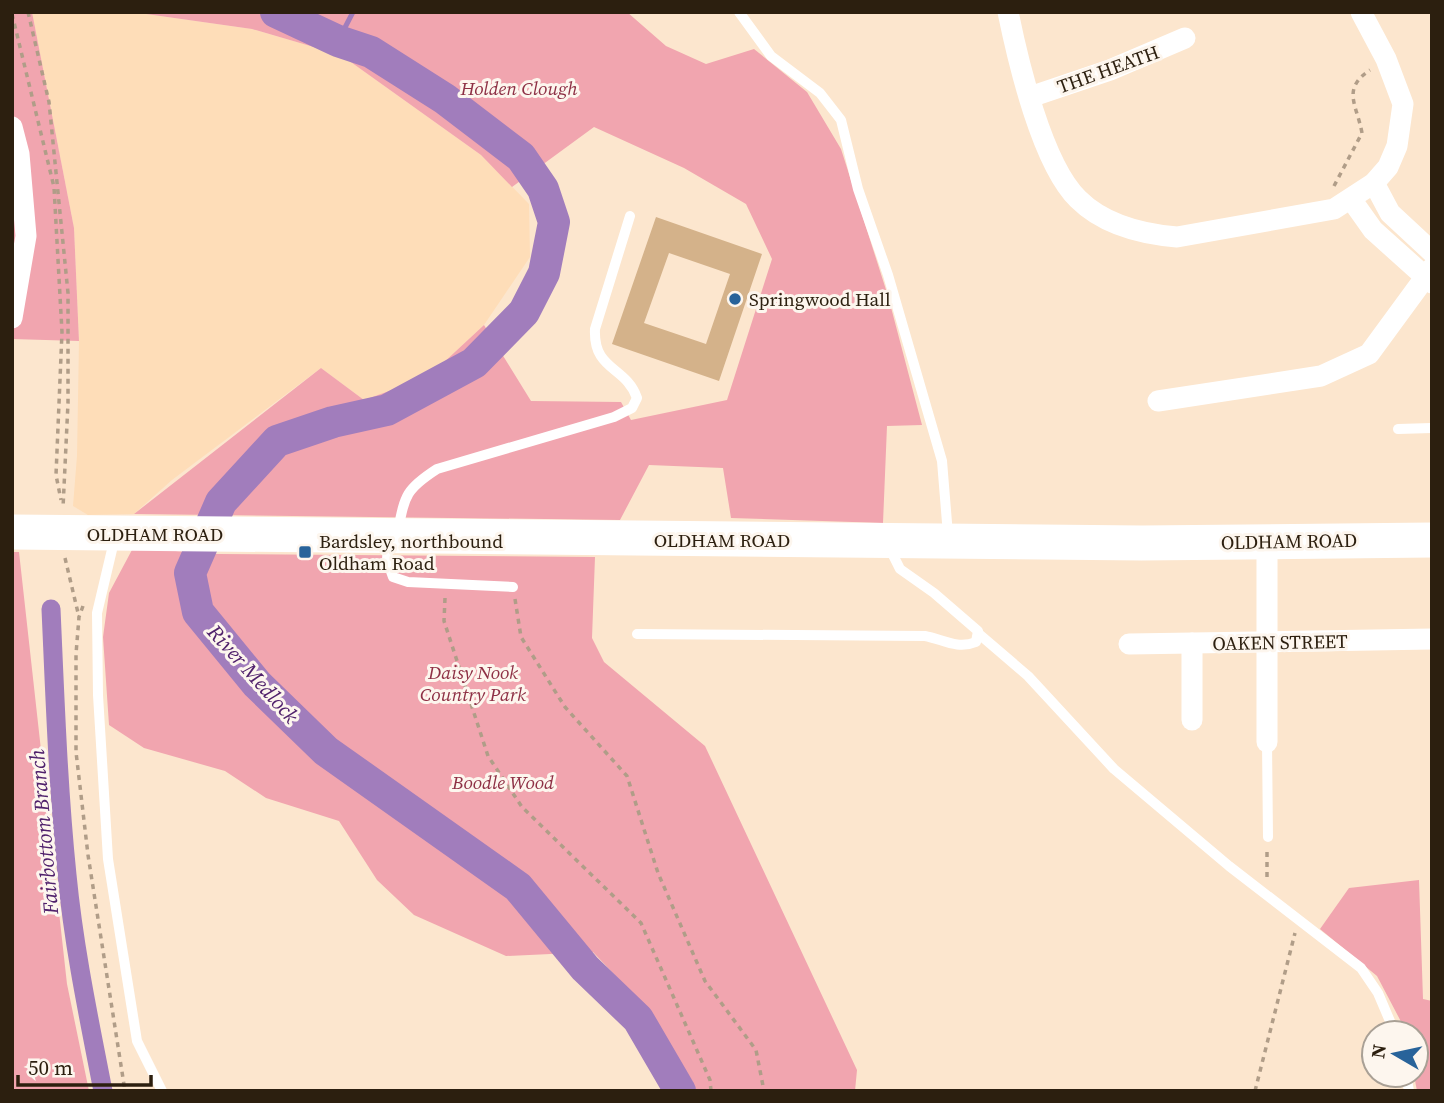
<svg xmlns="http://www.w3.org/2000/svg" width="1444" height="1103" font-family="'Source Serif 4',serif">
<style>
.built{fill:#feddb8}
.green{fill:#f1a5af}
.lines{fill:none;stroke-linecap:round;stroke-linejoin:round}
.stream{stroke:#a17dbc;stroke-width:5}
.canal{stroke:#a17dbc;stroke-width:19}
.river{stroke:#a17dbc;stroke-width:32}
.building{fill:#d4b28a;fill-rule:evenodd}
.path{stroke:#b09d88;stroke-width:3.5;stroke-dasharray:5 5;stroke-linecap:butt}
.service{stroke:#fff;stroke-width:10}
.minor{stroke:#fff;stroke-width:21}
.trunk{stroke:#fff;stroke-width:35}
.poi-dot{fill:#28639a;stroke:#fdf6ee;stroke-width:2.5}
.labels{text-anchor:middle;stroke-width:6;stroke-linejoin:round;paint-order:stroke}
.street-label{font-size:19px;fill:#2c1f0f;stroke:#fdf6ee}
.park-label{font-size:19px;font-style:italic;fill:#8e3045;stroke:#fdf6ee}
.poi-label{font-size:19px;fill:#2c1f0f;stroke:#fdf6ee;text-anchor:start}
.water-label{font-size:21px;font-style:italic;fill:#50216c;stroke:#fdf6ee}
</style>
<rect width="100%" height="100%" fill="#fce6ce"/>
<!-- built -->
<path class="built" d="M32,12H132L252,29L341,55L481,155L529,204L530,257L484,325L428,377L364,400L321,368L172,480L134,514L88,515L73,506L77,456L79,341L74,228Z"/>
<!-- green -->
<g class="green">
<path d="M12,12H32L74,228L79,341L12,339Z"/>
<path d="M132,12H627L666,46L706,64L754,49L807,92L841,149L888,296L922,425L887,426L883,523L731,518L723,468L649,465L620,520L134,514L321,368L364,400L428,377L484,325L531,401L621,402L631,420L727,400L772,259L746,204L684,168L594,127L512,187L481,155L341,55L252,29Z"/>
<path d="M133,548L218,554L595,557L592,638L604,662L705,746L857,1070L855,1091H693V1082L645,1007L593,952L506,956L414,915L377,880L339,821L266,798L225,771L144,748L109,725L103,637L109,593Z"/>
<path d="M12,552H19L67,984L89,1091H12Z"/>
<path d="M1419,880L1423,999L1432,1001V1091H1417L1414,1075H1416V1033H1407L1377,976L1320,929L1349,888Z"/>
</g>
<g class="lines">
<!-- stream -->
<path class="stream" d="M338,41L353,12"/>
<!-- canal -->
<path class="canal" d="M51,609C55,698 58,787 67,875C74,948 89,1019 103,1091"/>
<!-- river -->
<path class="river" d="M276,12L338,41L371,52L445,99L521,157L543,189L554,222L544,273L524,312L474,363L387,410L333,422L277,441L221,502L190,573L198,612L257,684L326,751L518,887L585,968L638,1019L680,1091"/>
</g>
<!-- building -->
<path class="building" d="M656,217L762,254L719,381L612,344ZM669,253L730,274L706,344L644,323Z"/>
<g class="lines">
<!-- path -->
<g class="path">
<path d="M28,12L49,102L68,293V403L63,508"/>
<path d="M12,14L54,187L62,332L56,475L61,500"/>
<path d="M1334,186L1362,133C1357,105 1341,89 1370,70"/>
<path d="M65,558L79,617"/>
<path d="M445,598L444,621L488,756L522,807L641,923L710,1080L711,1091"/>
<path d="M515,599L521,637L565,707L627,776L658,873L705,981L756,1050L764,1091"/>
<path d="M83,606L79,617L76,654V752L88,855L125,1091"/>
<path d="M1267,877V850"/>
<path d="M1255,1091L1295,933"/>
</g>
<!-- service -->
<g class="service">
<path d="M739,12L771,56L820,93L841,120L858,189L888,275L942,461L948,535"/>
<path d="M1398,429L1432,428"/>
<path d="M398,530C405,495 406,489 437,469L614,417L632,408L637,398C626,366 593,371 595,329L630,216"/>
<path d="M115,537L97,613L98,695L108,859L137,1041L162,1091"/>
<path d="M388,540L387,560L393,577L408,582L513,587"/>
<path d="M637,634L925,636C942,639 957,650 976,642L978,631L934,593L900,569L889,547"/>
<path d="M979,634L1028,676L1114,769L1229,866L1361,968L1378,993L1395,1033"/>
<path d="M1267,742L1268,837"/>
<path d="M1406,1075L1409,1091"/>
</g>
<!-- minor -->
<g class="minor">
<path d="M1008,12C1018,61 1042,164 1078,199C1104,225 1141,234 1177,237L1334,209L1374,183L1388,167L1397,146L1403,104L1386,59L1361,12"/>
<path d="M1030,97L1110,70L1185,38"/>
<path d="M12,127L19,154L26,236L12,318"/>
<path d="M1374,183L1390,213L1432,252"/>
<path d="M1351,199L1373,230L1432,283"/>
<path d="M1158,401L1321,376L1369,354L1432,268"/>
<path d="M1192,643V720"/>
<path d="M1129,644L1432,639"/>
<path d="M1267,742V542"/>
</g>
<!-- trunk -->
<path class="trunk" d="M12,532L1142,543L1432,540"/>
</g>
<!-- markers -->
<g class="poi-dot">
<circle cx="735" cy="299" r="7"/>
<rect x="298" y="545" width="14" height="14" rx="3.5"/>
</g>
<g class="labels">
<!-- street labels -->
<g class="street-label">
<text transform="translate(1108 69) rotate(-20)" y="7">THE HEATH</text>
<text x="155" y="541">OLDHAM ROAD</text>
<text x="722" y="547">OLDHAM ROAD</text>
<text transform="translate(1289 541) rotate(-1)" y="7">OLDHAM ROAD</text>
<text transform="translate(1280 642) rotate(-1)" y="7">OAKEN STREET</text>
</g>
<!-- park labels -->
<g class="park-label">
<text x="519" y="95">Holden Clough</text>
<text x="473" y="679">Daisy Nook<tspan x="473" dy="22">Country Park</tspan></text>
<text x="503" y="789">Boodle Wood</text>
</g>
<!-- poi labels -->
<g class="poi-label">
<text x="749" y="306">Springwood Hall</text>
<text x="319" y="548">Bardsley, northbound<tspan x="319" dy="22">Oldham Road</tspan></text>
</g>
<!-- water labels -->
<g class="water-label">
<text transform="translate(253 674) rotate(48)" y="7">River Medlock</text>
<text transform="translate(44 832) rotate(-95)" y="7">Fairbottom Branch</text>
</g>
</g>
<!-- border -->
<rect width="1444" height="1103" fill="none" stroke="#2c1f0f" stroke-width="28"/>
<!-- north arrow -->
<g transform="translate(1395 1054) rotate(279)"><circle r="33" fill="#fdf6ee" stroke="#a9a095" stroke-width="2"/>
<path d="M0-5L12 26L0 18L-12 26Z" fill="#28639a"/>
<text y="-10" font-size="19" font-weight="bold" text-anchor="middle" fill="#2c1f0f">N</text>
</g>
<!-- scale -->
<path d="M18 1075v10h133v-10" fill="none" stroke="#2c1f0f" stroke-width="3.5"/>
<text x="28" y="1075" font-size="21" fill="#2c1f0f" stroke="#fdf6ee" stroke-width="5" paint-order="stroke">50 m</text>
</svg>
